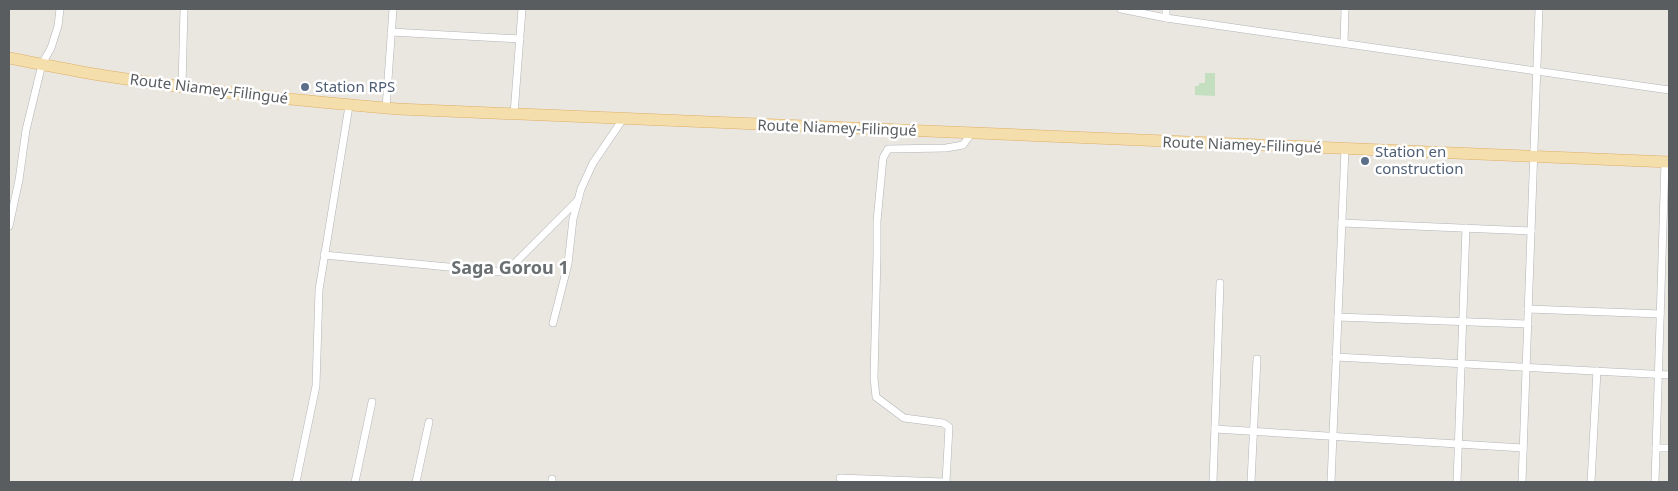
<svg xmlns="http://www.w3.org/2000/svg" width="1678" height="491" font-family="'Noto Sans',sans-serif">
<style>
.green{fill:#c4dfc0}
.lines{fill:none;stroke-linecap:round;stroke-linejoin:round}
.street-casing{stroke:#b1b4b7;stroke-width:8}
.primary-casing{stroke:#dead66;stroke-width:12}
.street{stroke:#fff;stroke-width:7}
.primary{stroke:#f4dfac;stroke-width:11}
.service-dot{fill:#5c6f8a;stroke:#fff;stroke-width:2}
.labels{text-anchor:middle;stroke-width:5;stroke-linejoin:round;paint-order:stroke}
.service-label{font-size:15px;fill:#4e5e75;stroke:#fff;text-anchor:start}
.street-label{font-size:15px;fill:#595d60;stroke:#fff}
.quarter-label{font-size:18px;font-weight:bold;fill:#6a6f72;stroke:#fff}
</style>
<rect width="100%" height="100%" fill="#eae7e1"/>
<!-- green -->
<path class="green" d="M1205,73H1215V96L1195,95V86H1199V83H1205Z"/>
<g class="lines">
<defs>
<g id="street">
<path d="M1121,9L1166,18L1669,90"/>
<path d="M1166,18V9"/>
<path d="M391,32L520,39"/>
<path d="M1344,43L1345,9"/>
<path d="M182,86L184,9"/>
<path d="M386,108L393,9"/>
<path d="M514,114L522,9"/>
<path d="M1342,223L1531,231"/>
<path d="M9,226L19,180L26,130L42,64L51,48L58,26L60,9"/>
<path d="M324,255L500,272L510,268L578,200"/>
<path d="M1528,309L1660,314"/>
<path d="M1338,317L1528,324"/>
<path d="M553,323L568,264L573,219L581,189L593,163L623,119"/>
<path d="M1336,357L1669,375"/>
<path d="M1215,429L1523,448"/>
<path d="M1656,448H1669"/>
<path d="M840,478L943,482"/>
<path d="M296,482L316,386L319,290L349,106"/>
<path d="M355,482L372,402"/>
<path d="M416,482L429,422"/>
<path d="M552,482V479"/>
<path d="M946,482L949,427L943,423L904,418L876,397L874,378L877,255V221L883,158L888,149L946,148L963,145L971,134"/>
<path d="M1213,482L1220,283"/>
<path d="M1251,482L1257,359"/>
<path d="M1331,482L1345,149"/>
<path d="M1457,482L1466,228"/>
<path d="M1522,482L1539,9"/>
<path d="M1591,482L1597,371"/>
<path d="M1655,482L1665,162"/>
</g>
<path id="primary" d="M9,58C41,64 74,71 106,76C203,91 301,101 398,109L1669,162"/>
</defs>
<!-- street casing -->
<use href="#street" class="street-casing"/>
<!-- primary casing -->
<use href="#primary" class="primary-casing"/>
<!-- street -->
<use href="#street" class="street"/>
<!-- primary -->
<use href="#primary" class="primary"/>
</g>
<!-- markers -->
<g class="service-dot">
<circle cx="305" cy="87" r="5"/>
<circle cx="1365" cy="161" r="5"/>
</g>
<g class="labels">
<!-- service labels -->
<g class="service-label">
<text x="315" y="92">Station RPS</text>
<text x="1375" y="157">Station en<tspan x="1375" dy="17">construction</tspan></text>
</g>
<!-- street labels -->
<g class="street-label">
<text transform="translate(209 89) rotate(7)" y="5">Route Niamey-Filingué</text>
<text transform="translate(837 128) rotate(2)" y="5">Route Niamey-Filingué</text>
<text transform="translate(1242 145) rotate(2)" y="5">Route Niamey-Filingué</text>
</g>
<!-- quarter labels -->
<g class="quarter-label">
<text x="510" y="274">Saga Gorou 1</text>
</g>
</g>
<!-- border -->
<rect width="1678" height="491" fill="none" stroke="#595d60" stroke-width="20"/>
</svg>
